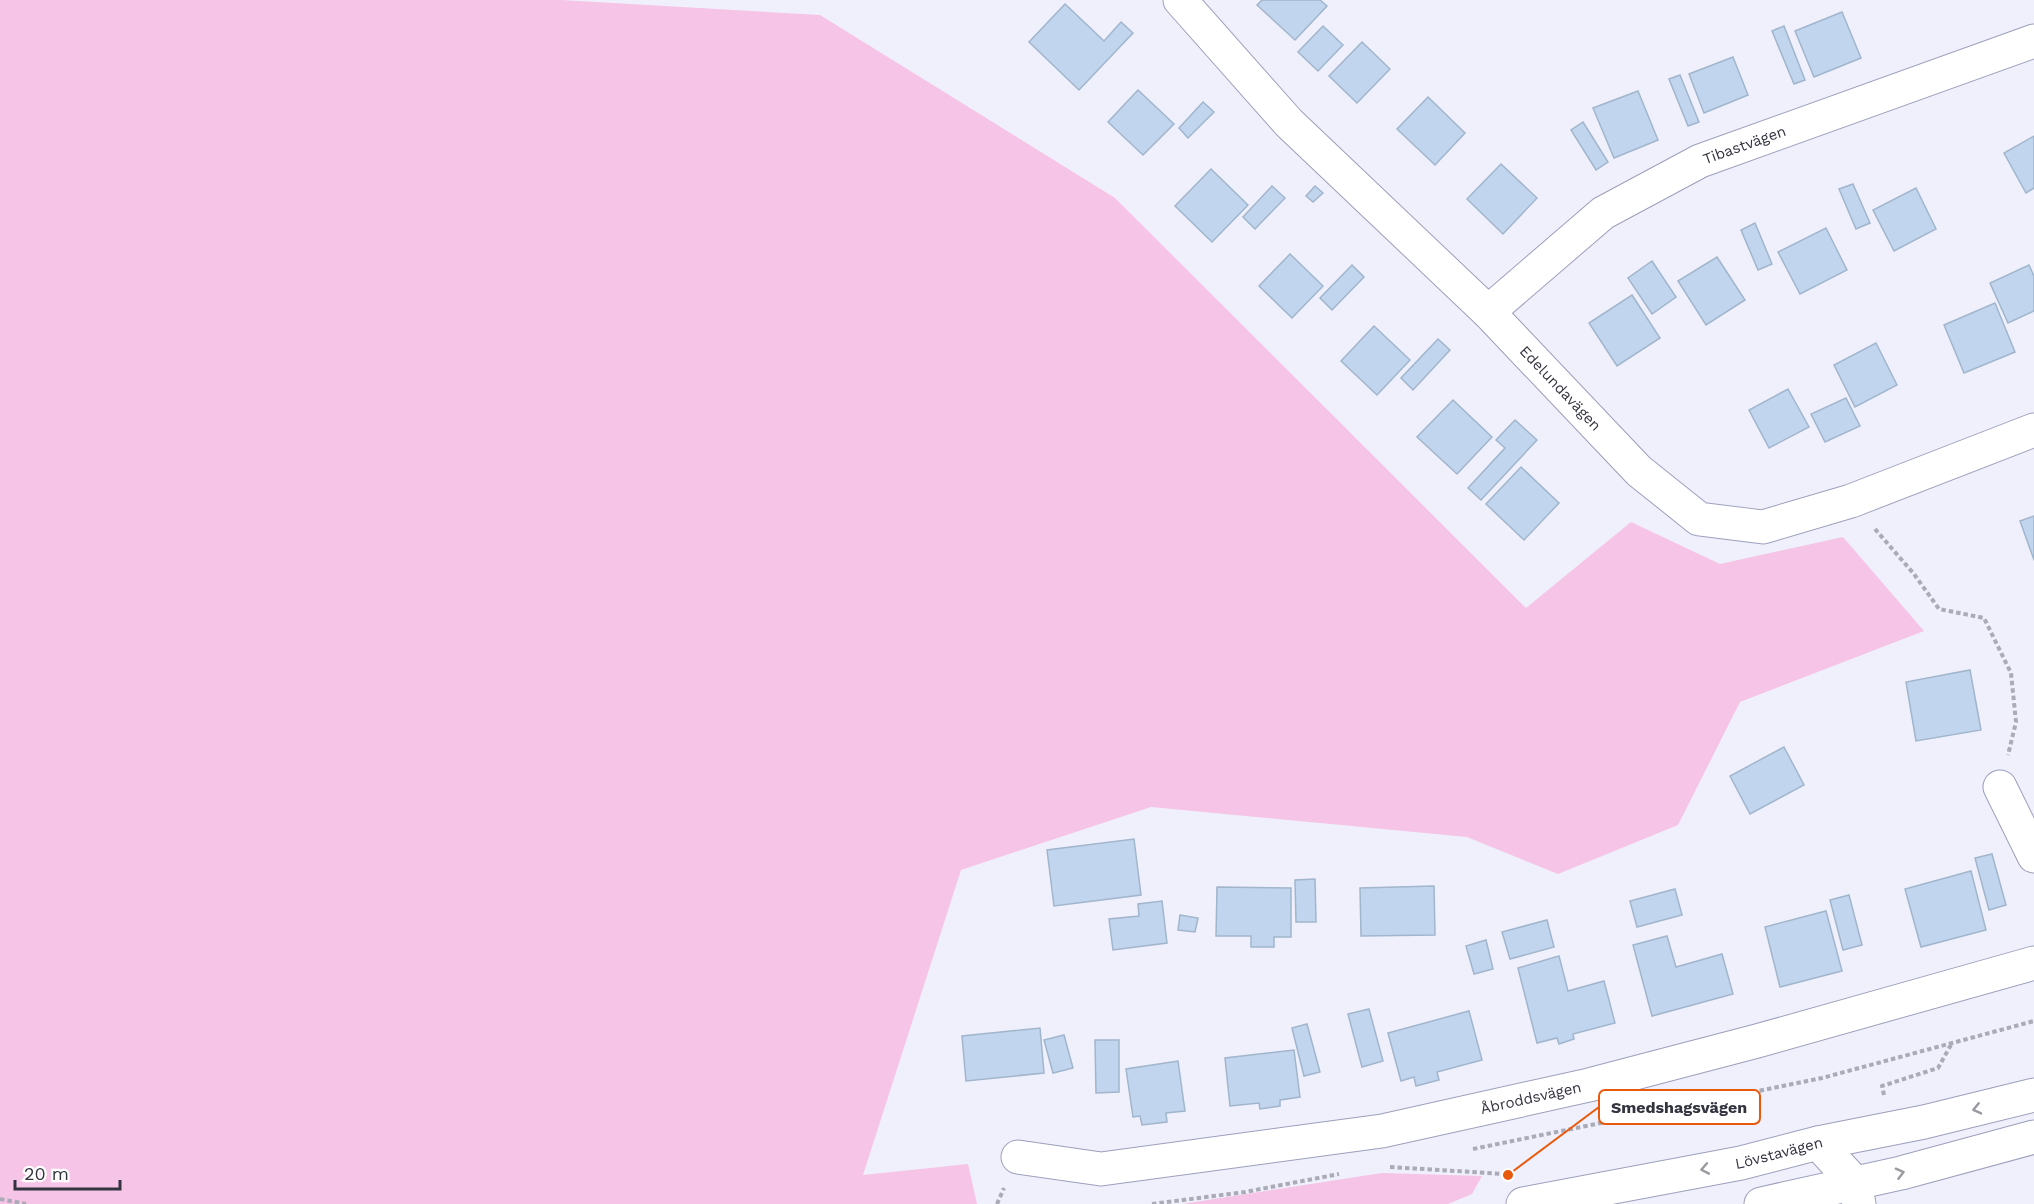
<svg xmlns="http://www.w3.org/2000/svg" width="2034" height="1204" font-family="'Work Sans',sans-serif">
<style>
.green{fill:#f6c4e6}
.building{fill:#c1d6ee;stroke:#a1b5cc;stroke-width:1.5}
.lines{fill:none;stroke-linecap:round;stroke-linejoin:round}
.street-casing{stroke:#9d9fbb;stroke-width:35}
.secondary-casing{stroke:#9d9fbb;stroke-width:35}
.path{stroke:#aaabb7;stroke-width:4;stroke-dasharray:4.5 3;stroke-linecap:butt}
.street{stroke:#fff;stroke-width:33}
.secondary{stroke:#fff;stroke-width:33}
.oneway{stroke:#999aa0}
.labels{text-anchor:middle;stroke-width:4.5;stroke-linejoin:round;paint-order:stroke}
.street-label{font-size:15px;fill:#333440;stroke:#fff}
.leader{fill:none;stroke:#e8590c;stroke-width:2}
.callout-dot{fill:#e8590c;stroke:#fff;stroke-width:2}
.callout{fill:#fff;stroke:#e8590c;stroke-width:2}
.callout-label{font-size:16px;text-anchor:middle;font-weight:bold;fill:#333440}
</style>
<rect width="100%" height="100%" fill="#eff0fc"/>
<!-- green -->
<g class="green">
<path d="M0,0H561L820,15L1115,198L1526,608L1631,522L1720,564L1843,537L1924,631L1740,702L1678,825L1558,874L1467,837L1151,807L961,870L863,1175L968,1164L977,1204H0Z"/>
<path d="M1382,1173L1482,1176L1472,1194L1448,1204H1182Z"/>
</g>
<!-- building -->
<g class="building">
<path d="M1262,0H1320L1327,6L1295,40L1257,5Z"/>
<path d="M1065,4L1104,41L1121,22L1133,33L1079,90L1029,42Z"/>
<path d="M1842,12L1861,58L1814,77L1795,31Z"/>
<path d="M1323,26L1343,45L1318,71L1298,52Z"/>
<path d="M1784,26L1805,80L1794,84L1772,31Z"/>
<path d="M1362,42L1390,69L1357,103L1329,76Z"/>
<path d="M1733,57L1748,95L1704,113L1689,74Z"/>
<path d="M1680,75L1699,122L1688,126L1669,79Z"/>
<path d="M1138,90L1174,124L1143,155L1108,122Z"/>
<path d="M1638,91L1658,140L1614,158L1593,108Z"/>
<path d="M1428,97L1465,133L1435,165L1397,129Z"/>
<path d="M1203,102L1214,112L1188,138L1179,128Z"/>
<path d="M1583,122L1608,162L1596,170L1571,130Z"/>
<path d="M2034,136V188L2026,193L2004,153Z"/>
<path d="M1501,164L1537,198L1503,234L1467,199Z"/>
<path d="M1211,169L1248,205L1212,242L1175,206Z"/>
<path d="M1853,184L1870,223L1856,229L1839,189Z"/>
<path d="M1272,186L1285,198L1255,229L1243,217Z"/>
<path d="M1315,186L1323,193L1313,202L1306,196Z"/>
<path d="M1916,188L1936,229L1894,251L1873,210Z"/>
<path d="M1755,223L1772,264L1758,270L1741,230Z"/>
<path d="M1826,228L1847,270L1800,294L1778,252Z"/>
<path d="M1290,254L1323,286L1292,318L1259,286Z"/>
<path d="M1717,257L1745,300L1706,325L1678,281Z"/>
<path d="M1652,261L1676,297L1652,314L1628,278Z"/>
<path d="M1352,265L1364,277L1332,310L1320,298Z"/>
<path d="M2029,265L2034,276V311L2008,323L1990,283Z"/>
<path d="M1632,295L1660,338L1617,366L1589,323Z"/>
<path d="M1995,303L2015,352L1964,373L1944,325Z"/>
<path d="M1374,326L1410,360L1377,395L1341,361Z"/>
<path d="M1438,339L1450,350L1413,390L1401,378Z"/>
<path d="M1876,343L1897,385L1855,407L1834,365Z"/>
<path d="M1788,389L1809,427L1769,448L1749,410Z"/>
<path d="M1846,398L1860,426L1825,442L1811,414Z"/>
<path d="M1453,400L1492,437L1457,474L1417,437Z"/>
<path d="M1515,420L1537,440L1481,500L1468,488L1505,448L1496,440Z"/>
<path d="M1521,467L1559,503L1524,540L1486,504Z"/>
<path d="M2034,516V560L2020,521Z"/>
<path d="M1970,670L1981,730L1916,741L1906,682Z"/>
<path d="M1784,747L1804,785L1750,814L1730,776Z"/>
<path d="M1134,839L1141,895L1054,906L1047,850Z"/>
<path d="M1992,854L2006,905L1989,910L1975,858Z"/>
<path d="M1971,871L1986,930L1921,947L1905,889Z"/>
<path d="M1315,879L1316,922H1296L1295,880Z"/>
<path d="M1434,886L1435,935L1361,936L1360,888Z"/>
<path d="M1217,887L1291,888V937H1274V947H1251V936H1216Z"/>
<path d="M1675,889L1682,915L1637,927L1630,901Z"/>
<path d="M1849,895L1862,945L1843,950L1830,900Z"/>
<path d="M1162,901L1167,943L1113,950L1109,919L1139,916L1138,904Z"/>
<path d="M1826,911L1842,971L1780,987L1765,927Z"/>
<path d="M1180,915L1198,918L1195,932L1178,930Z"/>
<path d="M1547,920L1554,947L1510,959L1502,932Z"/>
<path d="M1667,936L1676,967L1722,954L1733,994L1652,1016L1633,945Z"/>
<path d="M1486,940L1493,969L1474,974L1466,946Z"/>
<path d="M1559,956L1568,991L1604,981L1615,1023L1573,1034L1574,1039L1559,1044L1557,1038L1537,1043L1518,968Z"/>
<path d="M1369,1009L1383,1061L1362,1067L1348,1014Z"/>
<path d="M1469,1011L1482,1060L1437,1072L1439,1080L1416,1086L1414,1077L1401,1081L1388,1033Z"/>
<path d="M1307,1024L1320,1072L1304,1076L1292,1028Z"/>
<path d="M1040,1028L1044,1073L966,1081L962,1036Z"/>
<path d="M1064,1035L1073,1068L1053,1073L1044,1040Z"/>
<path d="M1095,1040H1119V1092L1096,1093Z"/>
<path d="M1294,1050L1300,1097L1280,1100V1106L1260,1109L1259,1103L1230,1106L1225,1058Z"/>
<path d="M1178,1061L1185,1111L1166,1113L1167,1122L1142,1125L1140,1116L1133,1117L1126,1069Z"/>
</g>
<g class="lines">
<defs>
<g id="street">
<path id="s1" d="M1180,0L1289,123L1488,312L1639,471L1699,519L1763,527L1851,501L2034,430"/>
<path id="s2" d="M1488,312L1603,213L1700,161L2034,41"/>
<path d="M2000,787L2034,856"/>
<path d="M1818,1143L1855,1183L1859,1204"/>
<path id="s3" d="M1018,1157L1101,1169L1382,1131L1589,1085L1757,1041L2034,963"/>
</g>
<g id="secondary">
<path id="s4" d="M1523,1204L1741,1163L1818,1143L1924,1122L2034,1095"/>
<path d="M1761,1204L1901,1173L2034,1137"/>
</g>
</defs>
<!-- street casing -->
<use href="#street" class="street-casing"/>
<!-- secondary casing -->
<use href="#secondary" class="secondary-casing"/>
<!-- path -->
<g class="path">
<path d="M1875,529L1914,574L1939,609L1984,618L2011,673L2016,722L2008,755"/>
<path d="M1884,1095L1882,1086L1938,1068L1952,1043"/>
<path d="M1473,1149L1822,1078L2034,1021"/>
<path d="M1390,1167L1505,1174"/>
<path d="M0,1199L26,1204"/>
<path d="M997,1204L1004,1188"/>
<path d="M1152,1204L1245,1192L1339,1174"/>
</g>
<!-- street -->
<use href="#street" class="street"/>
<!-- secondary -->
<use href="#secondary" class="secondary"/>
</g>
<!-- one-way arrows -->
<defs><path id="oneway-chevron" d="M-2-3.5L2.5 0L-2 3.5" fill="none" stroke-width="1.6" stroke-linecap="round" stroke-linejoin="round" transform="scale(1.5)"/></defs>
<g class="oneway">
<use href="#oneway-chevron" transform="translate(1977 1109) rotate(167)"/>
<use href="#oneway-chevron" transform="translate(1705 1169) rotate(169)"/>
<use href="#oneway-chevron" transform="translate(1900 1173) rotate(-14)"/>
</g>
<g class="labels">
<!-- street labels -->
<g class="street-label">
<text dy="5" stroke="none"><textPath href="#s2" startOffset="309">Tibastvägen</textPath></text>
<text dy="5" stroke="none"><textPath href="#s1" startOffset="544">Edelundavägen</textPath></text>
<text dy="5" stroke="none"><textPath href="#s3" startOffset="520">Åbroddsvägen</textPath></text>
<text dy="5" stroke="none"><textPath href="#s4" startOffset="261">Lövstavägen</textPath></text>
</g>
</g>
<!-- callouts -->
<path class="leader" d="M1508 1175L1599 1107"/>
<circle class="callout-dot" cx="1508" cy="1175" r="6"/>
<rect class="callout" x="1599" y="1090" width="161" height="34" rx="6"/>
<g class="callout-label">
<text x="1679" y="1113">Smedshagsvägen</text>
</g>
<!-- scale -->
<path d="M15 1180v9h105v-9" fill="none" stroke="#333440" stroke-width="3"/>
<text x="24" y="1180" font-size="18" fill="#333440" stroke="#ffffff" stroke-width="4.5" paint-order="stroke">20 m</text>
</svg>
